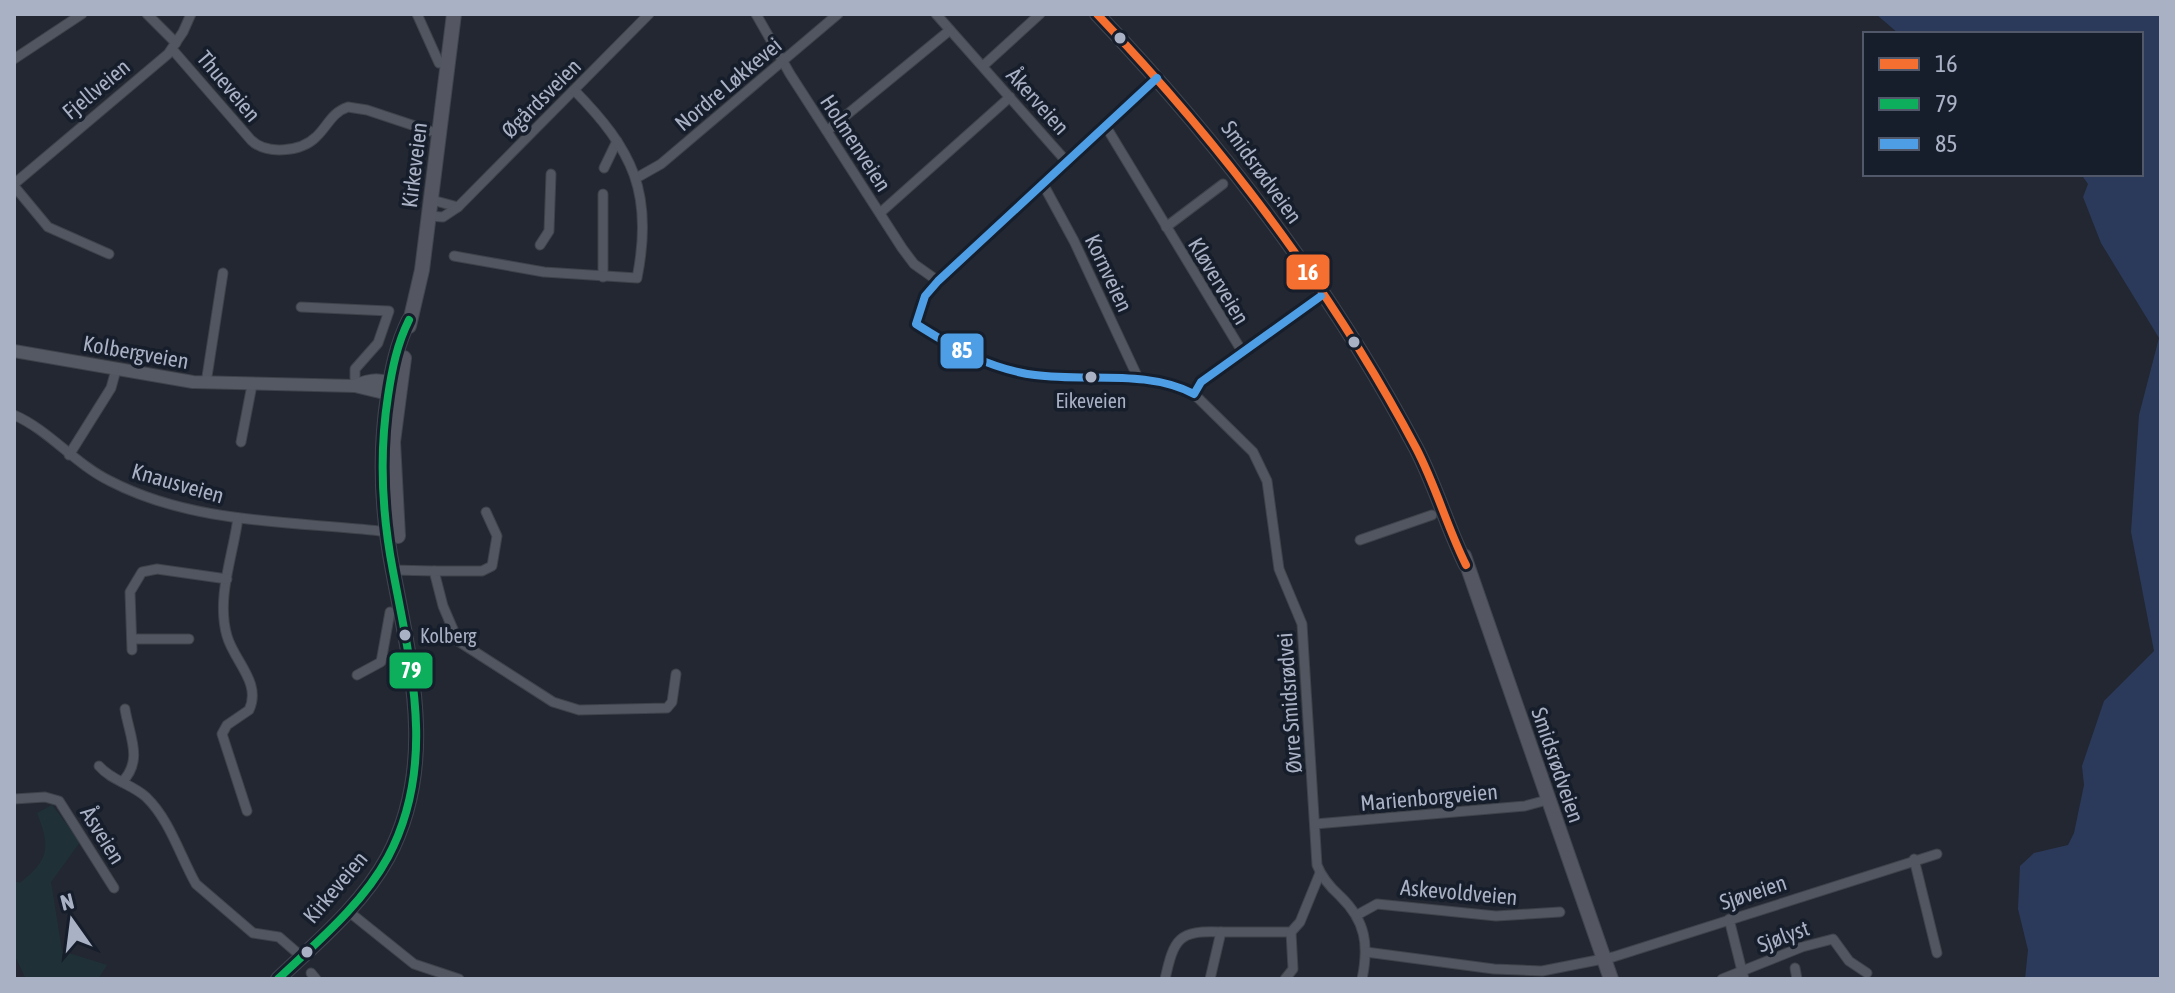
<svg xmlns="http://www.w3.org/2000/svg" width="2175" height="993" font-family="'Asap Condensed',sans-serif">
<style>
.green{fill:#1f3137}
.water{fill:#2b3a5a}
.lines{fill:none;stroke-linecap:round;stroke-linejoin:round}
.street-casing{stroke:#3e424a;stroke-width:11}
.secondary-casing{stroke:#3e424a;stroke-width:14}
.primary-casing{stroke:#3f444e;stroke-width:16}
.street{stroke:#515660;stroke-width:9}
.secondary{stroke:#555964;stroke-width:12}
.primary{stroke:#545761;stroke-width:14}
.bus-1-casing{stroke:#161d2b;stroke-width:14}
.bus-2-casing{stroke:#161d2b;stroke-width:14}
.bus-3-casing{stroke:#161d2b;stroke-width:14}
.bus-1{stroke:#f46f30;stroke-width:8}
.bus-2{stroke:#0daf5c;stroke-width:8}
.bus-3{stroke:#4d9ee5;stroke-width:8}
.bus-dot{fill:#a9b1c5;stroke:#161d2b;stroke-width:3}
.labels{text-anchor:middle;stroke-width:7;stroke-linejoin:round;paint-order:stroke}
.bus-label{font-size:20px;fill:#a9b1c5;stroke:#161d2b}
.street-label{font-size:22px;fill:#a9b1c5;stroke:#161d2b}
.line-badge{stroke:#161d2b;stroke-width:3}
.badge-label{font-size:22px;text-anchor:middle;font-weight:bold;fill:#fff}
</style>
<rect width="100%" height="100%" fill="#222731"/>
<!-- green -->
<path class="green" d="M52,805L80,842L51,882L62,951L107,965L98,979H26L14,954V881L20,883C49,860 51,848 37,813Z"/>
<!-- water -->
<path class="water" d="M1876,14H2161V979H2025L2028,950L2018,909L2020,866L2034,853L2068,845L2074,833L2084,785L2082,766L2104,701L2154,651L2131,532L2139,415L2159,338L2101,243L2083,197L2088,184L2081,174H2141V34H1899Z"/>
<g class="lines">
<defs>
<g id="street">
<path d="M147,14L176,43"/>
<path d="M417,14L439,63"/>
<path d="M756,14L790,74L902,248L914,264L938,281"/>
<path d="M936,14L1066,161"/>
<path d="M172,49L251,140C266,155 301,152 316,137C327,127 332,112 348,107L367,110L430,131"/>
<path d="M14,59L82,14"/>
<path d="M983,66L1040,14"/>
<path d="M1157,78L938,281L925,296L916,324C954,348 989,369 1035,375C1087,382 1147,369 1194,394L1201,382L1321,296"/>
<path d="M1105,125L1243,353"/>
<path d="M827,131L950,30"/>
<path d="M604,168L617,141"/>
<path d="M638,177L661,164L838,14"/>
<path d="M14,184L168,54L183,32L191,14"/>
<path d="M1043,184L1074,241L1139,380"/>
<path d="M14,186L48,227L109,254"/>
<path d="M603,194V277"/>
<path d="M432,200L458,207"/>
<path d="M880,213L1010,97"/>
<path d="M429,216L443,217L458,207L649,14"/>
<path d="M1166,227L1223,184"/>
<path d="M540,245L549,231L551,174"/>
<path d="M454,256L544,272L637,278C654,193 633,150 574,90"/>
<path d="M301,307L389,311L378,343L355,369V386"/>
<path d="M206,383L223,273"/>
<path d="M1194,394L1253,452L1267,481L1279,569L1302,624L1317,865C1322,878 1330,887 1340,896C1366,921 1369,945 1362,979"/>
<path d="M14,415C49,430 75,464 110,481C193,524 289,521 380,531"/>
<path d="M241,442L252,385"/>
<path d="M69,455L111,388L116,370"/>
<path d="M238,518C233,556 216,598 227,636C234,661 262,683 249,710L227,725L222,734L247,811"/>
<path d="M1360,540L1432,515"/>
<path d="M393,570L434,571L443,606L458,641L553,702L579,710L667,708L672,702L676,674"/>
<path d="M434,571H482L492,566L497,536L486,512"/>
<path d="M132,639H189"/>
<path d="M132,650L130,592L142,572L157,569L227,579"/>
<path d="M357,675L381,662L390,612"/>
<path d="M99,766C112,781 132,784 146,797C170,820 180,856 196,884L253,933L279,937L302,957"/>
<path d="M122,782C144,760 129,735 125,709"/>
<path d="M14,799L45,797L59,801L114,888"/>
<path d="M1315,824L1525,806L1547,800"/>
<path d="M1914,859L1937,953"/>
<path d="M348,911L414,964L459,979"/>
<path d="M1357,915L1377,904L1496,916L1560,912"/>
<path d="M1729,919L1744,979"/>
<path d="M1366,952L1494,969L1542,971L1613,957L1937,854"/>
<path d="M1795,968L1797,979"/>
<path d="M311,973L316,979"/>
<path d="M1165,979C1174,939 1178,930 1221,932"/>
<path d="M1210,979L1221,932H1291L1300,922L1320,873"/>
<path d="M1285,979L1293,969L1291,932"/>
<path d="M1722,979L1802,947L1833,939L1849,961L1867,973"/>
</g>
<path id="secondary" d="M14,351L193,382L355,386L388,394L399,389C385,377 371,378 355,386"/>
<g id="primary">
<path d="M1097,14C1220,143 1332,290 1416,448C1436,486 1447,527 1466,565"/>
<path d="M409,326L422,270L454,14"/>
<path d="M398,536L393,442L404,358"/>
<path d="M1464,556L1611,979"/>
<path d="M278,979C317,942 362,905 388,857C437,765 411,667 393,571C382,514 379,454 388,396C392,369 397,344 409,320"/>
</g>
</defs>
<!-- street casing -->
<use href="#street" class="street-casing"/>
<!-- secondary casing -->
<use href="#secondary" class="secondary-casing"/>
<!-- primary casing -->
<use href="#primary" class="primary-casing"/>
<!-- street -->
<use href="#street" class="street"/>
<!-- secondary -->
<use href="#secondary" class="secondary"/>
<!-- primary -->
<use href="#primary" class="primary"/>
<defs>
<path id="bus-1" d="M1097,14C1220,143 1332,290 1416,448C1436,486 1447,527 1466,565"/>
<path id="bus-2" d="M278,979C317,942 362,905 388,857C437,765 411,667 393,571C382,514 379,454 388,396C392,369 397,344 409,320"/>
<path id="bus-3" d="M1157,78L938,281L925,296L916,324C954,348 989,369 1035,375C1087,382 1147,369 1194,394L1201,382L1321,296"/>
</defs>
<!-- bus-1 casing -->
<use href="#bus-1" class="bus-1-casing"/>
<!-- bus-2 casing -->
<use href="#bus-2" class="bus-2-casing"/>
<!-- bus-3 casing -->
<use href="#bus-3" class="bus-3-casing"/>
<!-- bus-1 -->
<use href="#bus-1" class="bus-1"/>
<!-- bus-2 -->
<use href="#bus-2" class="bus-2"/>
<!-- bus-3 -->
<use href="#bus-3" class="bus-3"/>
</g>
<!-- markers -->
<g class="bus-dot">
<circle cx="1120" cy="38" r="7"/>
<circle cx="1354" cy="342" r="7"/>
<circle cx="1091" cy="377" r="7"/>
<circle cx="405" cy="635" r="7"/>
<circle cx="307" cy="952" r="7"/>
</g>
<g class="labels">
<!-- bus labels -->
<g class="bus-label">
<text x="1091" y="408">Eikeveien</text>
<text x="420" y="643" text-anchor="start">Kolberg</text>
</g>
<!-- street labels -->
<g class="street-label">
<text transform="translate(728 84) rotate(-40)" y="8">Nordre Løkkevei</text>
<text transform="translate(229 86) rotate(50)" y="8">Thueveien</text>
<text transform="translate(96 89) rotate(-40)" y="8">Fjellveien</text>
<text transform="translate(541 98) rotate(-45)" y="8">Øgårdsveien</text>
<text transform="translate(1038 101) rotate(48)" y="8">Åkerveien</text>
<text transform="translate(856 143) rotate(57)" y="8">Holmenveien</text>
<text transform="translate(414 165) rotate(-83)" y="8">Kirkeveien</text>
<text transform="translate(1262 172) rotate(54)" y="8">Smidsrødveien</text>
<text transform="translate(1109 273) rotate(65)" y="8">Kornveien</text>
<text transform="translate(1219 281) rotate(59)" y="8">Kløverveien</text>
<text transform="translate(136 352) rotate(10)" y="8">Kolbergveien</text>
<text transform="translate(178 483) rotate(16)" y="8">Knausveien</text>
<text transform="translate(1289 703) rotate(-94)" y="8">Øvre Smidsrødvei</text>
<text transform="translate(1558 765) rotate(71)" y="8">Smidsrødveien</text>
<text transform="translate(1429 797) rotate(-5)" y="8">Marienborgveien</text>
<text transform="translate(103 835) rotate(58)" y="8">Åsveien</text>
<text transform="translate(335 887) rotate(-50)" y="8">Kirkeveien</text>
<text transform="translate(1459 892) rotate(5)" y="8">Askevoldveien</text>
<text transform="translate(1753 892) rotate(-18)" y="8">Sjøveien</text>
<text transform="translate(1783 936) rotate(-20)" y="8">Sjølyst</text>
</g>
</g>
<g class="line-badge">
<rect x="1285" y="253" width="46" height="38" rx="8" fill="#f46f30"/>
<rect x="939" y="332" width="46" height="38" rx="8" fill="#4d9ee5"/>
<rect x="388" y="651" width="46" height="39" rx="8" fill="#0daf5c"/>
</g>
<g class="badge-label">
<text x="1308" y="280">16</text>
<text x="962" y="358">85</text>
<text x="411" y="678">79</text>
</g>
<!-- border -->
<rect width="2175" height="993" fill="none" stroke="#a9b1c5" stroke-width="32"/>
<!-- legend -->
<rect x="1863" y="32" width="280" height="144" fill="#161d2b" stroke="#515869" stroke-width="2"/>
<rect x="1879" y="58" width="40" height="12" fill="#f46f30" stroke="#515869" stroke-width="2"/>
<text x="1935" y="72" font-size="24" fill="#a9b1c5">16</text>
<rect x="1879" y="98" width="40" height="12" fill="#0daf5c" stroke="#515869" stroke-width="2"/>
<text x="1935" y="112" font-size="24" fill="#a9b1c5">79</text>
<rect x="1879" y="138" width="40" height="12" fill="#4d9ee5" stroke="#515869" stroke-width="2"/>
<text x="1935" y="152" font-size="24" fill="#a9b1c5">85</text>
<!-- north arrow -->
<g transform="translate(72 921) rotate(346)" stroke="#161d2b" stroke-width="6" paint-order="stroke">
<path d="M0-6L14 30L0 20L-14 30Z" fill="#a9b1c5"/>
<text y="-12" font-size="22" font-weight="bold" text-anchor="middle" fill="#a9b1c5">N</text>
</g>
</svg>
